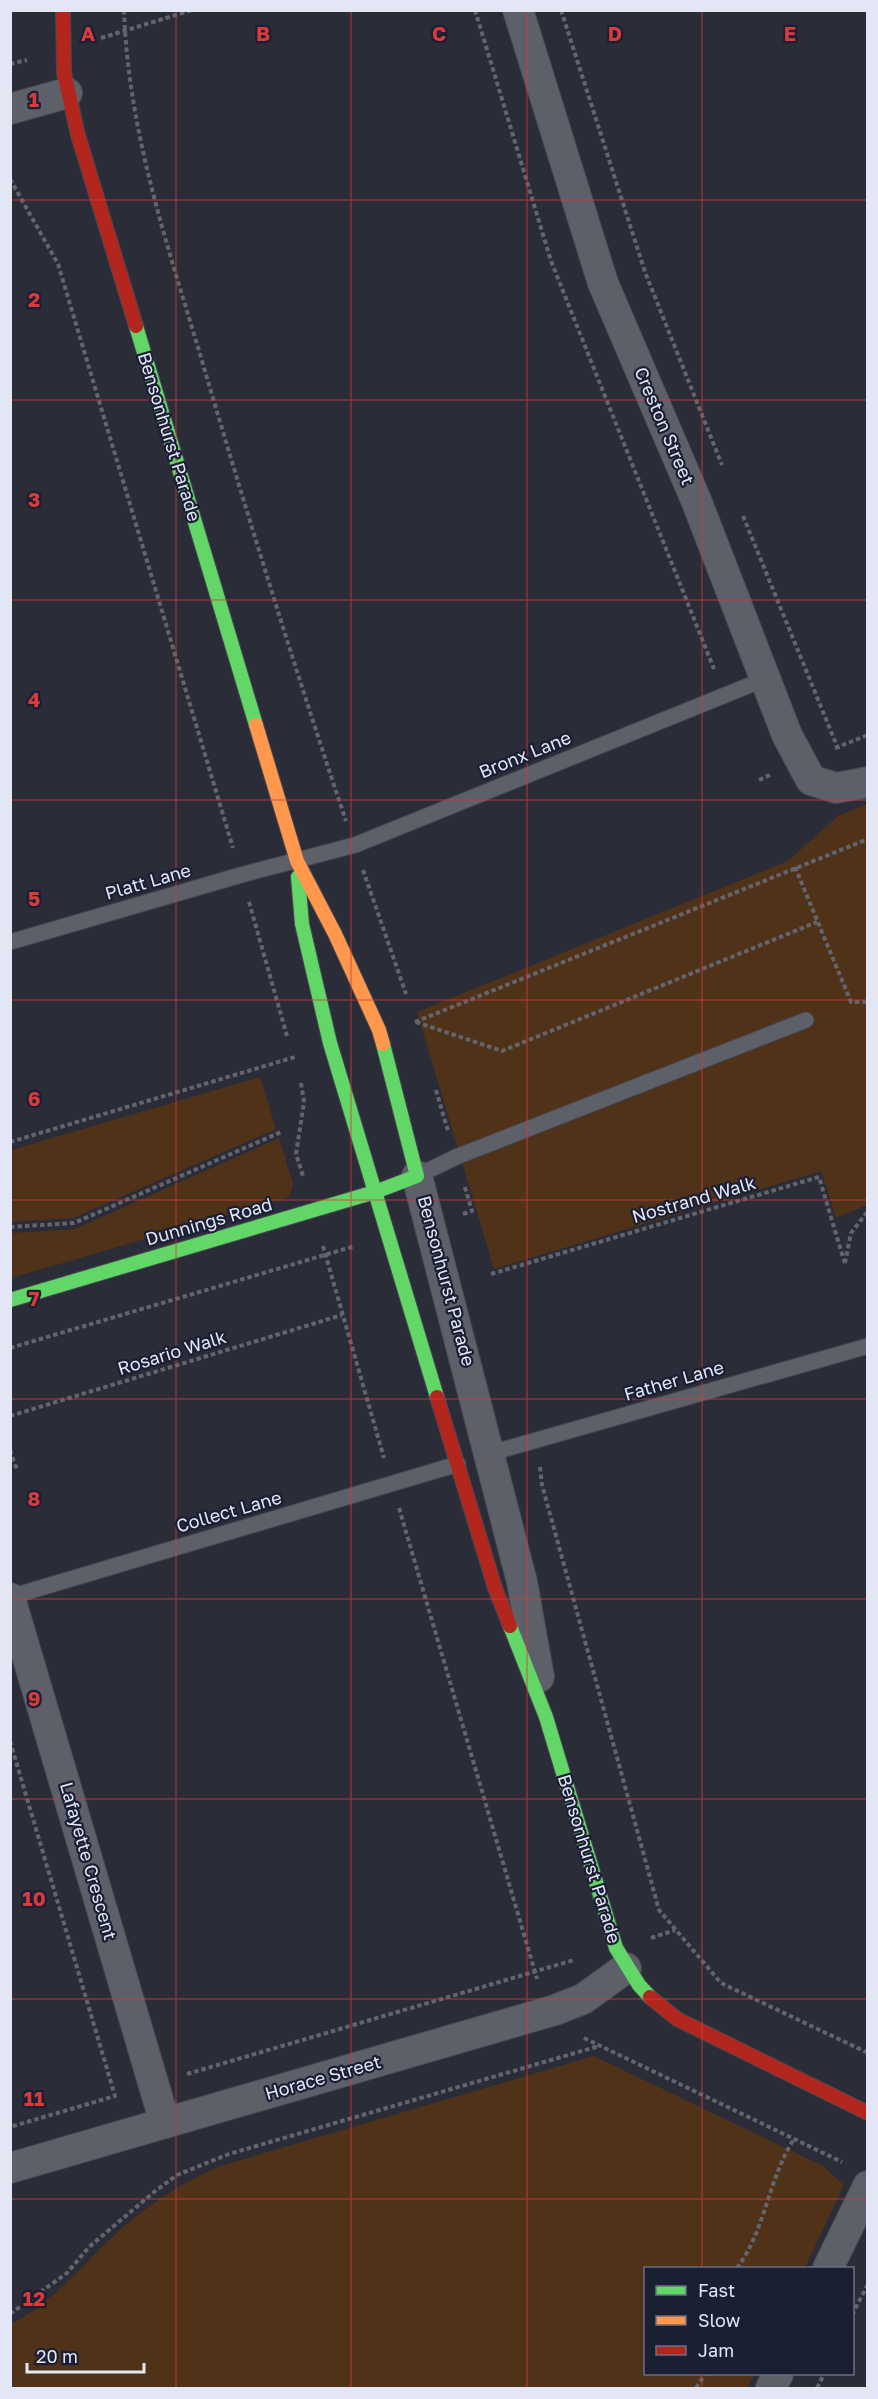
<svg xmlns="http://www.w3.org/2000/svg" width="878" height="2399" font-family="'Golos Text',sans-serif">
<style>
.green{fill:#503218}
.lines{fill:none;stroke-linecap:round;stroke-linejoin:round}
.lane-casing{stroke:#454852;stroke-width:17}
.street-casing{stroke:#454852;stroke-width:32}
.fast-casing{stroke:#454852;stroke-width:16}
.slow-casing{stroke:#454852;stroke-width:16}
.jam-casing{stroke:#454852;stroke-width:16}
.path{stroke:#63656e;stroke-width:4;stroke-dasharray:4.5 3;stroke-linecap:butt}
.lane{stroke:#5e6069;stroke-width:15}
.street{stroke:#5e6069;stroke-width:30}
.fast{stroke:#63d668;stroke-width:14}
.slow{stroke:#ff974d;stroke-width:14}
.jam{stroke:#b3261e;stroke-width:14}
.grid{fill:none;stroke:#d73b3c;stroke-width:1.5;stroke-opacity:0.55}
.labels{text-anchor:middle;stroke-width:4.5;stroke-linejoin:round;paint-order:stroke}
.street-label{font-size:18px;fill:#e3e6f5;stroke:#1b1f34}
.grid-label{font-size:20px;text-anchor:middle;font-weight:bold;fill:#d73b3c;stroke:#1b1f34;stroke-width:4.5;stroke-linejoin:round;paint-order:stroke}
</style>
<rect width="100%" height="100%" fill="#2a2c38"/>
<!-- green -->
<g class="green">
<path d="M867,804V1205L836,1218L821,1171L494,1269L417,1012L788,861L838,816Z"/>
<path d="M260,1077L276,1129L73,1218L11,1222V1150Z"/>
<path d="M279,1138L293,1184L289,1197L11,1278V1233L75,1229Z"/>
<path d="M594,2056L823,2166L844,2185L805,2268H646V2374H755L747,2388H11V2324C50,2304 78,2270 109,2240C141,2209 179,2184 220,2166Z"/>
</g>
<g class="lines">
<defs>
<g id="lane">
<path d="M10,942L241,875L355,845L765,679"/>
<path d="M417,1176L456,1157L806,1020"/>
<path d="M491,1453L868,1346"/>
<path d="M10,1597L458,1464"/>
</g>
<g id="street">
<path d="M518,10L603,283L696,500L787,735L811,780L836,788L868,782"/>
<path d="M10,109L67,93"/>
<path d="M417,1176L522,1582L539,1677"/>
<path d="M10,1598L165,2123"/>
<path d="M10,2168L555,2010L583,1999L626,1968"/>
<path d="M828,2268L868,2186"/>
<path d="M771,2388L778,2374"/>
</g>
<g id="fast">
<path d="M136,326L256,725"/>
<path d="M298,877L302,924L330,1043L437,1397"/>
<path d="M10,1300L375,1192L417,1176L383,1044"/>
<path d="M510,1626L546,1717L616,1948L639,1985L650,1997"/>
</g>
<path id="slow" d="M256,725L297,861L335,934L379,1030L383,1044"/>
<g id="jam">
<path d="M63,10L64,73L78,135L136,326"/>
<path d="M437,1397L495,1588L510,1626"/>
<path d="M650,1997L677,2019L868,2113"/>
</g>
</defs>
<!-- lane casing -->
<use href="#lane" class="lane-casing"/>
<!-- street casing -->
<use href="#street" class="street-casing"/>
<!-- fast casing -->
<use href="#fast" class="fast-casing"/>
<!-- slow casing -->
<use href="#slow" class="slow-casing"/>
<!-- jam casing -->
<use href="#jam" class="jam-casing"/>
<!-- path -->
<g class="path">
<path d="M124,10C128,129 166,241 200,354C246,511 294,666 346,821"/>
<path d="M475,10L551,261L714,669"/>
<path d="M561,10L645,272L722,465"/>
<path d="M101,38L192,10"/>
<path d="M10,64L27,60"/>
<path d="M10,179L58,264L233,848"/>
<path d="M743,516L839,751"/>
<path d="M835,748L868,735"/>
<path d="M759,780L770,775"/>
<path d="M795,867L851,1002H868"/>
<path d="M363,870L406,994"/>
<path d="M249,902L287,1036"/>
<path d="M415,1022L868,839"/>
<path d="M416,1022L502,1051L817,922"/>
<path d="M301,1083L304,1102L296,1154L303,1176"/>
<path d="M436,1090L448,1131"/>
<path d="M10,1142L295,1057"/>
<path d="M463,1214L472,1211L464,1184"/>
<path d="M10,1227L74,1223L281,1132"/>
<path d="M323,1246L384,1458"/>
<path d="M845,1263L851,1233L868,1211"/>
<path d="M491,1274L819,1177L845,1264"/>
<path d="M10,1348L355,1246"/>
<path d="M10,1416L342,1315"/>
<path d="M10,1450L17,1470"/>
<path d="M540,1467L542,1485L659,1910L721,1983L868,2053"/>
<path d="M399,1508L537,1979"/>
<path d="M10,1741L115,2096L10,2127"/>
<path d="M651,1938L675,1930"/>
<path d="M584,2038L842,2162"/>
<path d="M187,2074L574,1960"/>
<path d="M737,2268C766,2229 768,2179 794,2139"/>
<path d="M10,2314L67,2273L89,2247L154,2192L177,2175L229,2154L599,2046"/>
<path d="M852,2315L868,2284"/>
<path d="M696,2388L705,2374"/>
<path d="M817,2388L824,2374"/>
</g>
<!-- lane -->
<use href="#lane" class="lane"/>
<!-- street -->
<use href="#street" class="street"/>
<!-- fast -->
<use href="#fast" class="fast"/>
<!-- slow -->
<use href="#slow" class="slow"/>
<!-- jam -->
<use href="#jam" class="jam"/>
</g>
<!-- grid -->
<path class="grid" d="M176,10V2388M351,10V2388M527,10V2388M702,10V2268M10,200H868M10,400H868M10,600H868M10,800H868M10,1000H868M10,1200H868M10,1399H868M10,1599H868M10,1799H868M10,1999H868M10,2199H868M702,2374V2388"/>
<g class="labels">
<!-- street labels -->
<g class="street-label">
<text transform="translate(664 426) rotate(67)" y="6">Creston Street</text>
<text transform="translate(169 437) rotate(73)" y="6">Bensonhurst Parade</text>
<text transform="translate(525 755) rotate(-22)" y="6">Bronx Lane</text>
<text transform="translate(148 882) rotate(-16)" y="6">Platt Lane</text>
<text transform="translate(694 1200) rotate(-16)" y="6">Nostrand Walk</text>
<text transform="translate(209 1222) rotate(-16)" y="6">Dunnings Road</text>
<text transform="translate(446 1281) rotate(75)" y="6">Bensonhurst Parade</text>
<text transform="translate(172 1353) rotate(-17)" y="6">Rosario Walk</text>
<text transform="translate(674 1381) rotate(-16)" y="6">Father Lane</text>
<text transform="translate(229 1512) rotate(-16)" y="6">Collect Lane</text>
<text transform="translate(589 1859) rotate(73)" y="6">Bensonhurst Parade</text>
<text transform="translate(88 1861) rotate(74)" y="6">Lafayette Crescent</text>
<text transform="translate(323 2078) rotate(-16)" y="6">Horace Street</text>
</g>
</g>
<g class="grid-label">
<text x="88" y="41">A</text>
<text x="263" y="41">B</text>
<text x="439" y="41">C</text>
<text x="615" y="41">D</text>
<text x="790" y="41">E</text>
<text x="34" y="107">1</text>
<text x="34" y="307">2</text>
<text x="34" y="507">3</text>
<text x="34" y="707">4</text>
<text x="34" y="906">5</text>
<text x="34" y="1106">6</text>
<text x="34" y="1306">7</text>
<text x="34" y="1506">8</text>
<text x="34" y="1706">9</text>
<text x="34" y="1906">10</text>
<text x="34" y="2106">11</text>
<text x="34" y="2306">12</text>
</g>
<!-- border -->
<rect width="878" height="2399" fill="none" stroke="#e3e6f5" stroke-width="24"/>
<!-- legend -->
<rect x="644" y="2267" width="210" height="108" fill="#1b1f34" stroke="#6b6f81" stroke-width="1.5"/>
<rect x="656" y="2286" width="30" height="9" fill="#63d668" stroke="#6b6f81" stroke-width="1.5"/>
<text x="698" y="2297" font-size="18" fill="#e3e6f5">Fast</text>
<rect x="656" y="2316" width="30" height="9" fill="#ff974d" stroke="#6b6f81" stroke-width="1.5"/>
<text x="698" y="2327" font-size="18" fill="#e3e6f5">Slow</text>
<rect x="656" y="2346" width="30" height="9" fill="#b3261e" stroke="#6b6f81" stroke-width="1.5"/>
<text x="698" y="2357" font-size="18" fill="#e3e6f5">Jam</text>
<!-- scale -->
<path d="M27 2363v9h117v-9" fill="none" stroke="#e3e6f5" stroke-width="3"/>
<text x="36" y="2363" font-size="18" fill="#e3e6f5" stroke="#1b1f34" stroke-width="4.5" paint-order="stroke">20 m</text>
</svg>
